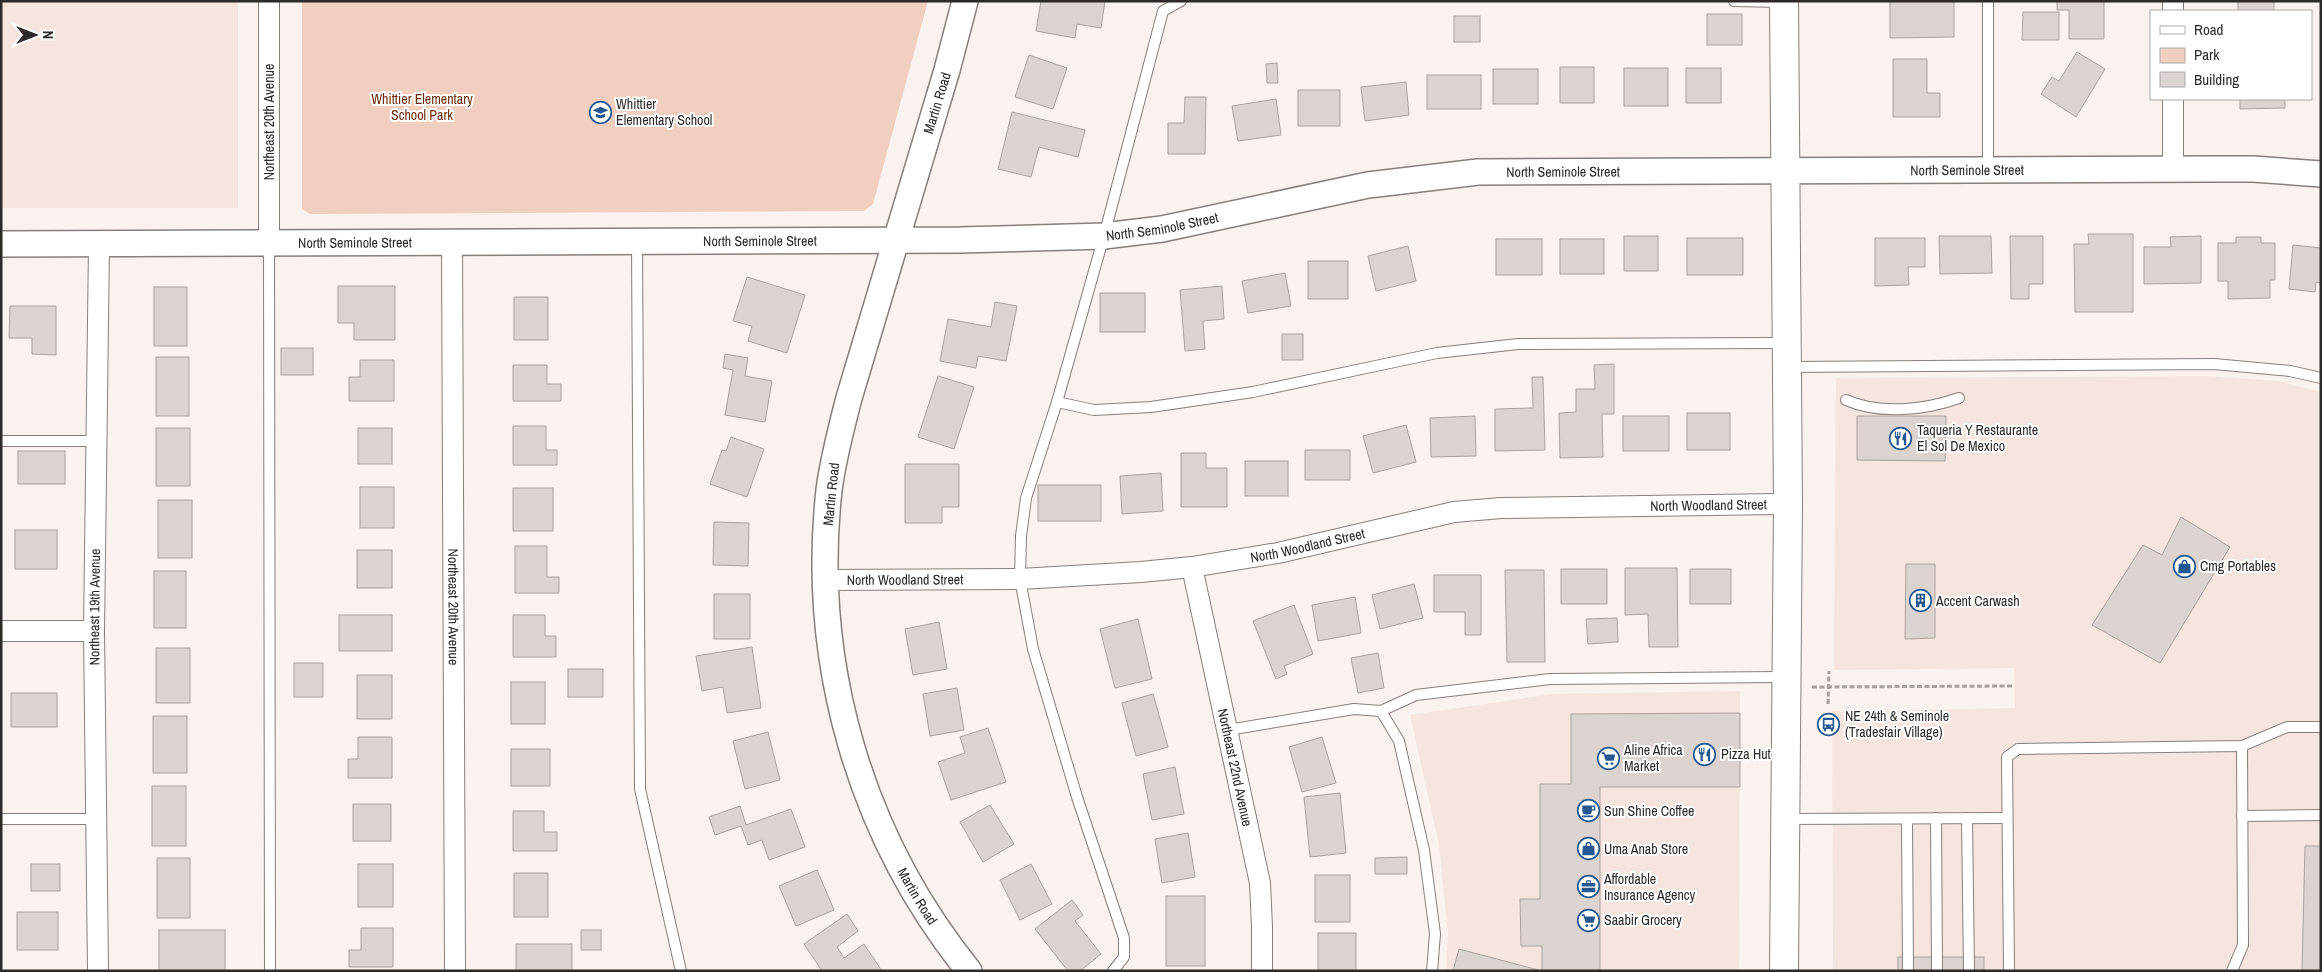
<svg xmlns="http://www.w3.org/2000/svg" width="2322" height="972" font-family="'Archivo Narrow',sans-serif">
<style>
.built{fill:#f5e5de}
.green{fill:#f0cfc1}
.building{fill:#dbd3d0;stroke:#aaa29f}
.lines{fill:none;stroke-linecap:round;stroke-linejoin:round}
.service-casing{stroke:#867f7c;stroke-width:12}
.minor-casing{stroke:#867f7c;stroke-width:22}
.tertiary-casing{stroke:#867f7c;stroke-width:28}
.secondary-casing{stroke:#867f7c;stroke-width:30}
.path{stroke:#a7a29f;stroke-width:3;stroke-dasharray:5 2.5;stroke-linecap:butt}
.service{stroke:#fff;stroke-width:10}
.minor{stroke:#fff;stroke-width:20}
.tertiary{stroke:#fff;stroke-width:25}
.secondary{stroke:#fff;stroke-width:28}
.labels{text-anchor:middle;stroke-width:4;stroke-linejoin:round;paint-order:stroke}
.park-label{font-size:14px;fill:#682909;stroke:#fff}
.street-label{font-size:14px;fill:#2d2a29;stroke:#fff}
.poi-label{font-size:14px;fill:#2d2a29;stroke:#fff;text-anchor:start}
</style>
<rect width="100%" height="100%" fill="#f9f2ee"/>
<!-- built -->
<g class="built">
<rect x="1" y="1" width="237" height="207"/>
<path d="M2209,376L2278,381L2321,392V971H1833L1832,711L2015,708L2014,668L1834,670L1836,378Z"/>
<path d="M1740,691L1739,971H1446L1448,934L1439,844L1410,715L1553,694Z"/>
</g>
<!-- green -->
<path class="green" d="M302,1H928L873,204L864,211L310,214L302,209Z"/>
<!-- building -->
<g class="building">
<path d="M1041,1H1105L1101,28L1077,24L1075,38L1036,31Z"/>
<path d="M1890,1H1954V37L1890,38Z"/>
<path d="M2057,1H2104V39H2069V10H2057Z"/>
<rect x="2238" y="1" width="36" height="10"/>
<path d="M2023,12H2059V40H2022Z"/>
<rect x="1707" y="14" width="35" height="31"/>
<rect x="1454" y="16" width="26" height="26"/>
<path d="M2077,52L2105,69L2076,117L2041,94L2052,77L2059,81Z"/>
<path d="M1029,55L1067,68L1053,109L1015,97Z"/>
<path d="M1893,59H1927V93H1940V117H1893Z"/>
<path d="M1277,63L1278,83H1267L1266,64Z"/>
<rect x="1560" y="67" width="34" height="36"/>
<rect x="1624" y="68" width="44" height="38"/>
<rect x="1686" y="68" width="35" height="35"/>
<rect x="1493" y="69" width="45" height="35"/>
<rect x="1427" y="75" width="54" height="34"/>
<path d="M1406,82L1409,115L1365,121L1361,87Z"/>
<rect x="1298" y="90" width="42" height="36"/>
<path d="M1185,97H1206L1205,154H1168V123H1184Z"/>
<path d="M1276,99L1281,135L1238,141L1232,106Z"/>
<path d="M2240,99H2285V108L2240,109Z"/>
<path d="M1012,112L1085,130L1078,157L1039,147L1031,177L998,169Z"/>
<path d="M2088,234H2133V312H2075L2074,244H2089Z"/>
<rect x="1624" y="236" width="34" height="35"/>
<path d="M1939,236H1991L1992,273L1940,274Z"/>
<path d="M2010,236H2043V284H2029V299H2011Z"/>
<path d="M2201,236V283L2144,284V247H2171L2170,237Z"/>
<path d="M2236,237H2261V243H2275V280H2270V298L2228,299V281H2218V243H2236Z"/>
<rect x="1687" y="238" width="56" height="37"/>
<path d="M1875,238H1925V267H1908L1909,285L1875,286Z"/>
<rect x="1496" y="239" width="46" height="36"/>
<rect x="1560" y="239" width="44" height="35"/>
<path d="M2293,245L2321,248V283L2316,282L2315,292L2289,289Z"/>
<path d="M1408,246L1416,281L1376,291L1368,256Z"/>
<rect x="1308" y="261" width="40" height="38"/>
<path d="M1285,273L1291,306L1248,313L1242,281Z"/>
<path d="M747,277L805,295L787,353L748,341L752,326L733,321Z"/>
<path d="M338,286H395V340H354V323H338Z"/>
<path d="M1222,286L1224,319L1203,321L1205,349L1185,351L1180,290Z"/>
<rect x="154" y="287" width="33" height="59"/>
<rect x="1100" y="293" width="45" height="39"/>
<rect x="514" y="297" width="34" height="43"/>
<path d="M995,302L1017,306L1006,361L978,356L976,368L940,361L948,319L991,327Z"/>
<path d="M10,306H56V355L32,354V338H9Z"/>
<rect x="1282" y="334" width="21" height="26"/>
<rect x="281" y="348" width="32" height="27"/>
<path d="M725,354L748,358L745,376L772,381L765,422L725,415L733,370L723,368Z"/>
<rect x="156" y="357" width="33" height="59"/>
<path d="M360,360H394V401H349V377H360Z"/>
<path d="M1614,364V414H1602L1603,457L1560,458L1559,413L1576,412V389H1595L1594,365Z"/>
<path d="M513,365H547V384H561V401H513Z"/>
<path d="M938,376L974,387L954,449L918,437Z"/>
<path d="M1532,377H1543L1545,450L1495,451V409L1533,408Z"/>
<rect x="1687" y="413" width="43" height="37"/>
<path d="M1475,416L1476,456L1431,457L1430,418Z"/>
<rect x="1623" y="416" width="46" height="35"/>
<path d="M1857,416H1946L1945,461L1857,460Z"/>
<path d="M1406,425L1416,462L1373,473L1363,436Z"/>
<path d="M513,426H546V450H557V465H513Z"/>
<rect x="156" y="428" width="34" height="58"/>
<rect x="358" y="428" width="34" height="36"/>
<path d="M731,437L764,449L747,497L710,484L722,450L726,451Z"/>
<rect x="1305" y="450" width="45" height="30"/>
<rect x="18" y="451" width="47" height="33"/>
<path d="M1181,453H1206V468H1227V507H1181Z"/>
<rect x="1245" y="461" width="43" height="35"/>
<path d="M905,464H959V507H942V523H905Z"/>
<path d="M1161,473L1163,511L1122,514L1120,476Z"/>
<rect x="1038" y="485" width="63" height="36"/>
<rect x="360" y="487" width="34" height="41"/>
<rect x="513" y="488" width="40" height="43"/>
<rect x="158" y="500" width="34" height="58"/>
<path d="M2181,517L2230,547L2160,663L2092,625L2143,545L2162,555Z"/>
<path d="M714,522L749,523L748,566L713,565Z"/>
<rect x="15" y="530" width="42" height="39"/>
<path d="M515,546H547V577H559V593H515Z"/>
<rect x="357" y="550" width="35" height="38"/>
<path d="M1906,564H1935V638L1905,639Z"/>
<path d="M1625,568H1677L1678,647H1649L1648,614L1625,615Z"/>
<rect x="1561" y="569" width="46" height="35"/>
<rect x="1690" y="569" width="41" height="35"/>
<path d="M1505,570H1544L1545,662H1507Z"/>
<rect x="154" y="571" width="32" height="57"/>
<path d="M1434,575H1481V635H1465V612H1434Z"/>
<path d="M1414,584L1423,618L1380,629L1372,595Z"/>
<rect x="714" y="594" width="36" height="45"/>
<path d="M1355,597L1361,633L1318,641L1312,605Z"/>
<path d="M1294,605L1313,654L1284,666L1287,674L1276,679L1253,621Z"/>
<rect x="339" y="615" width="53" height="36"/>
<path d="M513,615H545V636H556V657H513Z"/>
<path d="M1617,618L1618,642L1588,644L1586,619Z"/>
<path d="M1138,619L1152,679L1115,688L1100,629Z"/>
<path d="M939,622L947,669L913,675L905,629Z"/>
<path d="M752,647L761,708L727,713L723,687L702,691L696,656Z"/>
<rect x="156" y="648" width="34" height="55"/>
<path d="M1378,653L1384,688L1358,693L1351,658Z"/>
<rect x="294" y="663" width="29" height="34"/>
<rect x="568" y="669" width="35" height="28"/>
<rect x="357" y="675" width="35" height="44"/>
<rect x="511" y="682" width="34" height="42"/>
<path d="M957,688L964,730L930,736L923,694Z"/>
<rect x="11" y="693" width="46" height="34"/>
<path d="M1153,694L1168,747L1136,756L1122,703Z"/>
<path d="M1740,713V787H1600V971H1453L1459,949L1542,971V946H1521L1520,899H1540V784H1571V714Z"/>
<rect x="153" y="716" width="34" height="57"/>
<path d="M988,728L1006,782L951,800L938,762L965,753L960,737Z"/>
<path d="M768,732L780,780L745,789L733,741Z"/>
<path d="M358,737H392V778H348V759H358Z"/>
<path d="M1322,737L1336,783L1302,792L1289,747Z"/>
<rect x="511" y="749" width="39" height="37"/>
<path d="M1175,767L1184,814L1152,820L1143,774Z"/>
<rect x="152" y="786" width="34" height="60"/>
<path d="M1340,793L1346,853L1310,857L1304,797Z"/>
<rect x="353" y="804" width="38" height="37"/>
<path d="M990,805L1014,844L983,862L960,822Z"/>
<path d="M740,806L746,825L791,809L805,847L769,860L762,840L748,845L741,826L715,835L709,817Z"/>
<path d="M513,811H544V832H557V851H513Z"/>
<path d="M1188,833L1195,877L1162,883L1155,839Z"/>
<path d="M2305,846H2321V971H2302Z"/>
<path d="M1407,857V874H1375V858Z"/>
<rect x="157" y="858" width="33" height="60"/>
<rect x="31" y="864" width="29" height="27"/>
<rect x="358" y="864" width="35" height="43"/>
<path d="M1031,864L1052,904L1020,920L1000,880Z"/>
<path d="M817,870L834,910L796,926L779,886Z"/>
<rect x="514" y="873" width="34" height="44"/>
<rect x="1315" y="875" width="35" height="47"/>
<rect x="1166" y="896" width="39" height="70"/>
<path d="M1072,900L1083,915L1075,921L1101,954L1080,971H1068L1035,929Z"/>
<rect x="17" y="912" width="41" height="38"/>
<path d="M847,914L858,931L837,947L844,958L864,944L882,971H822L804,944Z"/>
<path d="M361,928H393V967H349V950H361Z"/>
<rect x="159" y="930" width="66" height="41"/>
<rect x="581" y="930" width="20" height="20"/>
<rect x="1318" y="933" width="38" height="38"/>
<rect x="516" y="944" width="56" height="27"/>
<rect x="1898" y="957" width="86" height="14"/>
</g>
<g class="lines">
<defs>
<g id="service">
<path d="M1734,1L1783,2"/>
<path d="M1988,169V1"/>
<path d="M637,241L640,789L681,971"/>
<path d="M269,244L270,971"/>
<path d="M1788,367L2214,364L2290,371L2321,378"/>
<path d="M1846,400C1880,415 1925,410 1959,398"/>
<path d="M1057,402L1094,410L1151,407L1253,392L1437,353L1518,344L1786,343"/>
<path d="M1,441H96"/>
<path d="M1381,711L1416,695L1550,679L1786,677"/>
<path d="M1228,730L1354,709L1381,711L1399,741L1424,850L1435,934L1432,971"/>
<path d="M2242,816L2321,815"/>
<path d="M1936,818L1937,971"/>
<path d="M1967,818L1969,971"/>
<path d="M1,819H96"/>
<path d="M1786,819L2007,818"/>
<path d="M1907,819L1908,971"/>
<path d="M1113,971L1124,957V938L1077,797L1033,649L1020,579L1021,536L1026,498L1057,402L1104,236L1163,11L1181,1"/>
<path d="M2009,971L2007,757L2018,749L2242,746L2287,727H2321"/>
<path d="M2232,971L2243,945L2242,746"/>
</g>
<g id="minor">
<path d="M269,1V244"/>
<path d="M2173,1V11"/>
<path d="M2173,99V169"/>
<path id="s1" d="M452,242L455,971"/>
<path id="s2" d="M1192,567L1260,883L1262,927V971"/>
<path id="s3" d="M825,580L1020,579L1141,572L1192,567L1278,553L1454,512L1501,508L1788,504"/>
<path d="M1,631H94"/>
<path id="s4" d="M98,971L94,631L99,245"/>
</g>
<g id="tertiary">
<path id="s5" d="M965,1L947,70L849,398C841,429 833,459 829,490C810,663 860,836 969,971"/>
<path id="s6" d="M1,244L960,240L1104,236L1162,229L1368,185L1478,172L2209,169H2253L2321,174"/>
</g>
<path id="secondary" d="M1784,971L1788,504L1784,1"/>
</defs>
<!-- service casing -->
<use href="#service" class="service-casing"/>
<!-- minor casing -->
<use href="#minor" class="minor-casing"/>
<!-- tertiary casing -->
<use href="#tertiary" class="tertiary-casing"/>
<!-- secondary casing -->
<use href="#secondary" class="secondary-casing"/>
<!-- path -->
<g class="path">
<path d="M1812,687L2014,686"/>
<path d="M1828,704L1829,671"/>
</g>
<!-- service -->
<use href="#service" class="service"/>
<!-- minor -->
<use href="#minor" class="minor"/>
<!-- tertiary -->
<use href="#tertiary" class="tertiary"/>
<!-- secondary -->
<use href="#secondary" class="secondary"/>
</g>
<!-- icons -->
<defs>
<symbol id="school-ring" viewBox="-11 -11 22 22"><circle r="9.5" fill="#fff" stroke="#255891" stroke-width="1.5"/><path d="M0-5L7-2L0 1L-7-2ZM-4 1L0 2.5L4 1V4Q0 6-4 4Z" fill="#255891"/></symbol>
<symbol id="restaurant-ring" viewBox="-11 -11 22 22"><circle r="9.5" fill="#fff" stroke="#255891" stroke-width="1.5"/><path d="M-5-6h1v4h1v-4h1v4h1v-4h1v5L-1.5 .5V6h-2V.5L-5-1ZM5-6V6H3V1.5H1.5Q1.5-4 5-6Z" fill="#255891"/></symbol>
<symbol id="shop-ring" viewBox="-11 -11 22 22"><circle r="9.5" fill="#fff" stroke="#255891" stroke-width="1.5"/><path d="M-5-2.5h2.3a2.7 3.5 0 0 1 5.4 0H5L5.5 6h-11ZM-1.5-2.5h3a1.5 2.3 0 0 0-3 0Z" fill="#255891"/></symbol>
<symbol id="building-ring" viewBox="-11 -11 22 22"><circle r="9.5" fill="#fff" stroke="#255891" stroke-width="1.5"/><path d="M-4-6H4V6H1V3H-1V6H-4ZM-2.5-4.3h1.7v1.8h-1.7ZM.8-4.3h1.7v1.8H.8ZM-2.5-1h1.7V.8h-1.7ZM.8-1h1.7V.8H.8Z" fill="#255891"/></symbol>
<symbol id="bus-ring" viewBox="-11 -11 22 22"><circle r="9.5" fill="#fff" stroke="#255891" stroke-width="1.5"/><path d="M-5-6H5V4H4V6H2V4H-2V6H-4V4H-5ZM-3.5-4V0h7V-4ZM-3.5 1.2v1.5H-2V1.2ZM2 1.2v1.5H3.5V1.2Z" fill="#255891"/></symbol>
<symbol id="supermarket-ring" viewBox="-11 -11 22 22"><circle r="9.5" fill="#fff" stroke="#255891" stroke-width="1.5"/><path d="M-6-5.5h2.5l.6 2H6L4.5 2H-2.5L-4.4-4H-6ZM-1.5 3.2a1.3 1.3 0 1 0 .1 0ZM3 3.2a1.3 1.3 0 1 0 .1 0Z" fill="#255891"/></symbol>
<symbol id="cafe-ring" viewBox="-11 -11 22 22"><circle r="9.5" fill="#fff" stroke="#255891" stroke-width="1.5"/><path d="M-5.5-4.5H6V0H3Q3 3.5 0 3.5H-2.5Q-5.5 3.5-5.5 0ZM3-3.2v2h1.7v-2ZM-6 4.5H4V6H-6Z" fill="#255891"/></symbol>
<symbol id="office-ring" viewBox="-11 -11 22 22"><circle r="9.5" fill="#fff" stroke="#255891" stroke-width="1.5"/><path d="M-6-3h4V-5.5h4V-3h4V5H-6ZM-1-4.5V-3h2v-1.5ZM-6 0V1H6V0Z" fill="#255891"/></symbol>
</defs>
<g fill-rule="evenodd">
<use href="#school-ring" x="588" y="100" width="25" height="25"/>
<use href="#restaurant-ring" x="1888" y="426" width="25" height="25"/>
<use href="#shop-ring" x="2172" y="554" width="25" height="25"/>
<use href="#building-ring" x="1908" y="588" width="25" height="25"/>
<use href="#bus-ring" x="1816" y="712" width="25" height="25"/>
<use href="#restaurant-ring" x="1692" y="742" width="25" height="25"/>
<use href="#supermarket-ring" x="1596" y="746" width="25" height="25"/>
<use href="#cafe-ring" x="1576" y="798" width="25" height="25"/>
<use href="#shop-ring" x="1576" y="836" width="25" height="25"/>
<use href="#office-ring" x="1576" y="874" width="25" height="25"/>
<use href="#supermarket-ring" x="1576" y="908" width="25" height="25"/>
</g>
<g class="labels">
<!-- park labels -->
<g class="park-label">
<text x="422" y="104">Whittier Elementary<tspan x="422" dy="16">School Park</tspan></text>
</g>
<!-- street labels -->
<g class="street-label">
<text transform="translate(937 103) rotate(-73)" y="5">Martin Road</text>
<text transform="translate(269 122) rotate(-90)" y="5">Northeast 20th Avenue</text>
<text dy="5" stroke="none"><textPath href="#s6" startOffset="1972">North Seminole Street</textPath></text>
<text dy="5" stroke="none"><textPath href="#s6" startOffset="1568">North Seminole Street</textPath></text>
<text dy="5" stroke="none"><textPath href="#s6" startOffset="1162">North Seminole Street</textPath></text>
<text dy="5" stroke="none"><textPath href="#s6" startOffset="759">North Seminole Street</textPath></text>
<text dy="5" stroke="none"><textPath href="#s6" startOffset="354">North Seminole Street</textPath></text>
<text transform="translate(831 494) rotate(-84)" y="5">Martin Road</text>
<text dy="5" stroke="none"><textPath href="#s3" startOffset="890">North Woodland Street</textPath></text>
<text dy="5" stroke="none"><textPath href="#s3" startOffset="485">North Woodland Street</textPath></text>
<text dy="5" stroke="none"><textPath href="#s3" startOffset="80">North Woodland Street</textPath></text>
<text dy="5" stroke="none"><textPath href="#s1" startOffset="365">Northeast 20th Avenue</textPath></text>
<text dy="5" stroke="none"><textPath href="#s4" startOffset="364">Northeast 19th Avenue</textPath></text>
<text dy="5" stroke="none"><textPath href="#s2" startOffset="205">Northeast 22nd Avenue</textPath></text>
<text dy="5" stroke="none"><textPath href="#s5" startOffset="931">Martin Road</textPath></text>
</g>
<!-- poi labels -->
<g class="poi-label">
<text x="616" y="109">Whittier<tspan x="616" dy="16">Elementary School</tspan></text>
<text x="1917" y="435">Taqueria Y Restaurante<tspan x="1917" dy="16">El Sol De Mexico</tspan></text>
<text x="2200" y="571">Cmg Portables</text>
<text x="1936" y="606">Accent Carwash</text>
<text x="1845" y="721">NE 24th &amp; Seminole<tspan x="1845" dy="16">(Tradesfair Village)</tspan></text>
<text x="1624" y="755">Aline Africa<tspan x="1624" dy="16">Market</tspan></text>
<text x="1721" y="759">Pizza Hut</text>
<text x="1604" y="816">Sun Shine Coffee</text>
<text x="1604" y="854">Uma Anab Store</text>
<text x="1604" y="884">Affordable<tspan x="1604" dy="16">Insurance Agency</tspan></text>
<text x="1604" y="925">Saabir Grocery</text>
</g>
</g>
<!-- border -->
<rect width="2322" height="972" fill="none" stroke="#2d2a29" stroke-width="5"/>
<!-- legend -->
<rect x="2150" y="10" width="162" height="90" fill="#ffffff" stroke="#abaaa9"/>
<rect x="2160" y="26" width="25" height="8" fill="#ffffff" stroke="#abaaa9"/>
<text x="2194" y="35" font-size="15" fill="#2d2a29">Road</text>
<rect x="2160" y="48" width="25" height="15" fill="#f0cfc1" stroke="#abaaa9"/>
<text x="2194" y="60" font-size="15" fill="#2d2a29">Park</text>
<rect x="2160" y="72" width="25" height="15" fill="#dbd3d0" stroke="#abaaa9"/>
<text x="2194" y="85" font-size="15" fill="#2d2a29">Building</text>
<!-- north arrow -->
<g transform="translate(35 35) rotate(90)" stroke="#ffffff" stroke-width="4" paint-order="stroke">
<path d="M0-4L9 19L0 12L-9 19Z" fill="#2d2a29"/>
<text y="-8" font-size="14" font-weight="bold" text-anchor="middle" fill="#2d2a29">N</text>
</g>
</svg>
